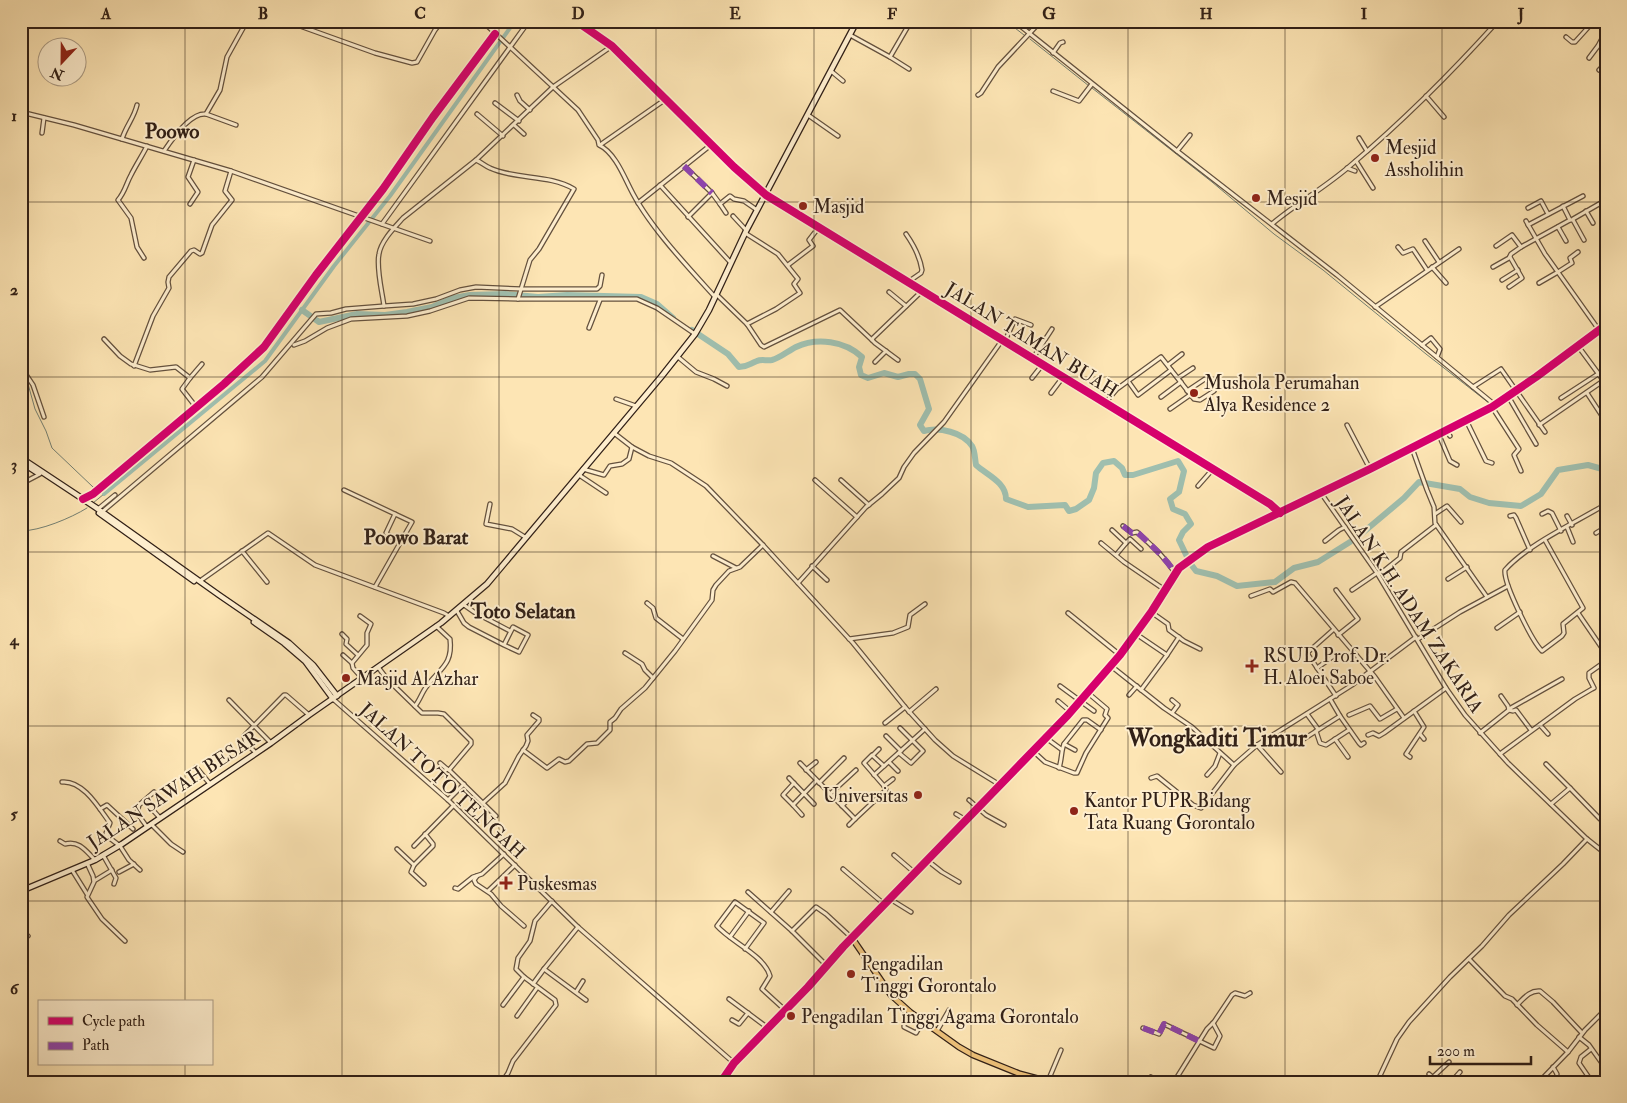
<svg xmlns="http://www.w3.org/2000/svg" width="1627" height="1103" font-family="'IM FELL Double Pica',serif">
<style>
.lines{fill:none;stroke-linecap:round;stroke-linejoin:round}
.stream{stroke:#737f72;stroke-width:1}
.canal{stroke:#9fbfaf;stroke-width:4}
.river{stroke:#9fbfaf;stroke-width:6}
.street-casing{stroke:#64513e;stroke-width:5.5}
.secondary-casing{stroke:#312017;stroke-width:7}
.primary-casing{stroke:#312017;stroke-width:7}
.street{stroke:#feeece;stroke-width:3}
.secondary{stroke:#feeece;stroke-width:4.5}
.primary{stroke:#eec27a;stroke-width:4.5}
.quiet{stroke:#8e44ad;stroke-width:6;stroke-dasharray:12 6;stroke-linecap:butt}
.cycleway-casing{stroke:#feeece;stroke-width:11}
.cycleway{stroke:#d6006c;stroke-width:8}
.grid{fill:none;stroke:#312017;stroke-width:1;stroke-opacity:0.55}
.poi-dot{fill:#8f2418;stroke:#feeece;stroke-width:2}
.labels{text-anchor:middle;stroke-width:4;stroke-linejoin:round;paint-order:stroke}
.poi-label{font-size:19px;fill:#312017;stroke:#feeece;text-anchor:start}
.street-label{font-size:19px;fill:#312017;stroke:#feeece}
.quarter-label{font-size:21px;font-weight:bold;fill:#312017;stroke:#feeece}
.district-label{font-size:24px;font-weight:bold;fill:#312017;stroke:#feeece}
.neatline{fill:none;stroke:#312017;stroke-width:2}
.grid-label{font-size:16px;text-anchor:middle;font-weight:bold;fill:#312017}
</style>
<rect width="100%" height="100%" fill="#fde5b4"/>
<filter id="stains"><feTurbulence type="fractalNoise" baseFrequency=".004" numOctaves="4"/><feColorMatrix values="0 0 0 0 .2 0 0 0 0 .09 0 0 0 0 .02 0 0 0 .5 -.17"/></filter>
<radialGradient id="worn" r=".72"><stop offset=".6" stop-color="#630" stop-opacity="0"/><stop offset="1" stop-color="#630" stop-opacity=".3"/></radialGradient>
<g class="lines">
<!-- stream -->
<g class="stream">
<path d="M1006,21L1024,35"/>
<path d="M1030,39L1089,86"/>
<path d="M1092,88L1212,182L1274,234L1323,270L1426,354L1489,403"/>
<path d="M1599,326L1606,321"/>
<path d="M21,378L28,384L35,409L46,431L52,448L93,487L104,494L93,503"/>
<path d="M1523,383L1593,330"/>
<path d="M1498,399L1510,392"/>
<path d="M21,531C40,531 71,518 87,508"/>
<path d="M1092,693L1121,658L1147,621"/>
<path d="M1037,751L1089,696"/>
<path d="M866,927L972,820L1034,754"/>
<path d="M839,955L846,947"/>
<path d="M734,1067L745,1055"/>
</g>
<!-- canal -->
<path class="canal" d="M104,494L265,361L334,266L390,196L515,21"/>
<!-- river -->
<g class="river">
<path d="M302,310L319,322L357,314L385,315L407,312L432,307L453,298L470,295L505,294L538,297L567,295L641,297L657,304L673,318"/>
<path d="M692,330L728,354L739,367C748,367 749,364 757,361C761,359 767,361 772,360C780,358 788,351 796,347C817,337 845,341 862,357L859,367L861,375L868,378L884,373L898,377L909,374H915L920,379L929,409L920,425L924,431C939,427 963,432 972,446C975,450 975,460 976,465C987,475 1006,482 1006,499L1028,507L1065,505L1069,511L1076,509L1089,500L1094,488L1096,473L1103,463L1114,461L1122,468L1125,475H1133L1178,461L1184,471L1179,492L1170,499L1173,509L1185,514L1191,524L1183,532L1179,540L1190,563L1196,571L1217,576L1237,586L1275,582L1294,568L1318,562L1350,542"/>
<path d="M1360,535L1404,498L1419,482L1460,489L1470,497L1489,503L1521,506L1541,494L1558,470L1588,465L1606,470"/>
</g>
<defs>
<g id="street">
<path d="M286,21L375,53L412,63L417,62L435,30L442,21"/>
<path d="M482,21L578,110L598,140L599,145C614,152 623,174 630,188C648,225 687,266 715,297"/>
<path d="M576,21L612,46L734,167L766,195L1270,504L1280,513"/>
<path d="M1014,21L1177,151L1337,275L1495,405"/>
<path d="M850,35L890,57L911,21"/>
<path d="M1566,37L1572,42H1575L1594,21"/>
<path d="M1053,53L1060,43L1063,42"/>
<path d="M890,57L909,69"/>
<path d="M1589,58L1598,46L1606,31"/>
<path d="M1599,70L1606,63"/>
<path d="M831,71L843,81"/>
<path d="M1053,91L1079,101L1092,84"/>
<path d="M517,95L520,101L530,110"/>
<path d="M978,95L981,93L998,67L1041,21"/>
<path d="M1426,96L1444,117"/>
<path d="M495,103L519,121"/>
<path d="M21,112L74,125L231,171L430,241"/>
<path d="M206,114L236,125"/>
<path d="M477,114L503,136"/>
<path d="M808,115L838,136"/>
<path d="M514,125L524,134"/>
<path d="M42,133L44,118"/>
<path d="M1359,138L1367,151"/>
<path d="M122,139C126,126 134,118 137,105"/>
<path d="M600,145L666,99"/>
<path d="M164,151C172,139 191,112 206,114L220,90L227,57L247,21"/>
<path d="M1177,151L1190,135"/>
<path d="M476,160C481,162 485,166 490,168C516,180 549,174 574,189L539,249L530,260L518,299H637L657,308L695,334"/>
<path d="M1356,161L1373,188"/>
<path d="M684,166L712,193L720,204L730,196L734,199L744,201L757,210"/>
<path d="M1347,168L1355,171"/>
<path d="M660,185L731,263"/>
<path d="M638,203L712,144"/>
<path d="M190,204L198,192L188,177L194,160"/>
<path d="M720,204L726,213"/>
<path d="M1563,206L1570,220"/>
<path d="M1528,208L1541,201L1548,214"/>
<path d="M1586,211L1593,223"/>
<path d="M733,216L746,230"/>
<path d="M688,217L712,193"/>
<path d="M1573,219L1606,200"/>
<path d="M1526,221L1545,254L1599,330"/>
<path d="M382,224L529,21"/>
<path d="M1272,224C1297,203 1326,187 1351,165C1403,121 1452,72 1498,21"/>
<path d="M1528,225L1583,196"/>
<path d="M1558,227L1566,241"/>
<path d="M745,233L778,254L798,279L794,284L800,293L776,309L747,324"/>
<path d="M906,234C913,244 920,257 922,270L921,273L908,282"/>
<path d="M1425,241L1439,262"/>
<path d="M1496,246L1512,235L1521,247"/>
<path d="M1398,247L1403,253L1413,249L1427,270"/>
<path d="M144,258L137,247L131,218L118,200C125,192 126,184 131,175C136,165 142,156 147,146"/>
<path d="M788,265L813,246L809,240L819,227"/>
<path d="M1432,267L1446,283"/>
<path d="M1493,267L1509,258L1511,254L1521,247L1570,220H1573L1584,240"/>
<path d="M1558,272L1572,263L1570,258L1578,252"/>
<path d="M602,275L600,286L597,289H521L476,287L460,290L436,299L413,304L384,306C382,291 376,268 379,254C381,241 394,228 403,218L476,160L553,87L612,46"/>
<path d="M1502,280L1518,270"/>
<path d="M1539,283L1558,272"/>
<path d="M1509,287L1522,278L1510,257"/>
<path d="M889,292L906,306"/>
<path d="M716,294L747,324L761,345L764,347L840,310L872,340"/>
<path d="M1375,307L1459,249"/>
<path d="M21,315L23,370L33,385L44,417"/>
<path d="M589,328L600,300"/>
<path d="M104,339L120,356L131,364L150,370L176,367L190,378L182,389L196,407"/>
<path d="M1005,341L1015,319L1031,325"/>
<path d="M294,345L305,341L327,328L351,319L407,316L430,311L469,298L518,299"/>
<path d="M1422,345L1431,338L1440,349L1437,357"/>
<path d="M1578,346L1606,384"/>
<path d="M678,357L696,372L714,379L727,386"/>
<path d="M1033,358L1052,329"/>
<path d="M898,360L875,343L872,340L873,338L922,291"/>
<path d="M875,362L886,351"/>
<path d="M1168,365L1182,354"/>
<path d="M134,366L153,316L169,288L168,282L169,277L191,251L194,250L200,254L202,253L212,225L232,200L225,191L231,171"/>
<path d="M190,378L202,364"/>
<path d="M1032,378L1043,364"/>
<path d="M1178,378L1193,368"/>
<path d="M1128,381L1138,395L1171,370"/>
<path d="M1473,387L1501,369L1545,432"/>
<path d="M1187,391L1205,379"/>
<path d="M1051,393L1063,377"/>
<path d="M1587,393L1606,422"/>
<path d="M1508,396L1536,444"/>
<path d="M1161,397L1181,382"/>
<path d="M1561,398L1598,374"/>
<path d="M616,399L636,406"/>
<path d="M1105,403L1117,389L1161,357L1194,399L1200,400L1214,391"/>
<path d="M1492,407L1519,449L1514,455L1521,471"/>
<path d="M1170,409L1190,395"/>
<path d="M1466,420L1486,461L1492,463"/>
<path d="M1347,425L1370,469"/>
<path d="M1539,425L1603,381"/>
<path d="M1447,431L1450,436"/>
<path d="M614,433L632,447L649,456L671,463L706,486L763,545L853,643L905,707L935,740L953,756L1000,785"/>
<path d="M1439,435L1450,461L1457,465"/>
<path d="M1412,448L1427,490L1434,507L1435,523L1487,597"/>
<path d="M583,469L604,475L610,466L622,464L629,459L632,447"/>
<path d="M579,475L606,493"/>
<path d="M815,480L857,517"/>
<path d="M841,480L869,505"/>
<path d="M21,484L40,474"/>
<path d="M1198,486L1213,469"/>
<path d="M344,490L395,514L386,533L400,543L375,587"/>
<path d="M1321,493L1377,573L1446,688L1465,715L1508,763L1587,839L1606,854"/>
<path d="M83,499L93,494L224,384L264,347L316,275L383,189L433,117L495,34"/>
<path d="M490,504L486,524L512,529L525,537"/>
<path d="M1602,506L1606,514"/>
<path d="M98,509L115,495"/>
<path d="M102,512L262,377L316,314L331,313L346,309L384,306"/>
<path d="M395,514L412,522L400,543"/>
<path d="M1435,514L1447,506L1461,522"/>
<path d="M1542,514L1548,511L1552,513L1561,531"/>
<path d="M1510,516L1514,515L1516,518L1530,550"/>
<path d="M1567,516L1572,525"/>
<path d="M1123,526L1132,533L1137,532C1151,545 1165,557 1175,573"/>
<path d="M1567,527L1573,542"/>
<path d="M1112,530L1126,543L1116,555"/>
<path d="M1596,533L1606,527"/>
<path d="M1545,540L1583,608L1563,624L1564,633L1562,636L1542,651C1532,641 1503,583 1505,570C1528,544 1575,523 1606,504"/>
<path d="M1325,541L1339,530L1345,527"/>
<path d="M1101,543L1124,562L1165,590"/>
<path d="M1126,543L1130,539L1141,549"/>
<path d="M242,551L267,582"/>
<path d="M713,556L736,568"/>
<path d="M812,566L827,580"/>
<path d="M1378,574L1385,570L1400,558L1401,552L1436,525"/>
<path d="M1448,579L1467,567"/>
<path d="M200,581L268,533L315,565L444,613L449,616"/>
<path d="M798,583L866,507L882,494L899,478L904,467L914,453L944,422L1003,339"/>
<path d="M1336,590L1358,619L1338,635"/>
<path d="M1352,590L1377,573"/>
<path d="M1251,596L1270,589L1273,592L1291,582L1295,583L1375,677L1404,718"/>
<path d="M647,603L653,608L656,618L683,639"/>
<path d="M464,605L474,612L510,631"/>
<path d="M457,611L464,623L469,627L504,645L513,627L528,635L519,652L504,645"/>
<path d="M1151,612L1168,624L1169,630L1184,641L1200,649"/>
<path d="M1068,613L1120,655"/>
<path d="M1578,613L1606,654"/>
<path d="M360,616L371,624L367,633V645L352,663L353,668L362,678"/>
<path d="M1497,628L1520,612"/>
<path d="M1333,630L1307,653L1336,696"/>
<path d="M342,634L347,639L346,644L358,655"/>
<path d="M1136,634L1167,655L1141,690"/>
<path d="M849,639L893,633L908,627L910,615L925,604"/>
<path d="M1418,639L1460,612L1508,586"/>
<path d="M625,653L642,664L645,670L653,678"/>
<path d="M343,655L352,663"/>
<path d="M1167,655L1179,637"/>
<path d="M1111,666L1164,708L1192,727L1234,765L1257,745L1281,772"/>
<path d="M378,667L387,679L422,713H438L444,714L471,741V744L449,770"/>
<path d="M1317,668L1335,655"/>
<path d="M1060,686L1094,711"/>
<path d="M1129,695L1137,686"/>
<path d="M1501,696L1508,706L1509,710"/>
<path d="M333,699L448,800L578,927L734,1063"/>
<path d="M229,700L271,743"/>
<path d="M1058,701L1071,712"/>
<path d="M415,706C420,700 422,692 427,686C440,668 453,665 450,639L436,626"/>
<path d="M1509,709L1562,679"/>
<path d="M909,712L936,689"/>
<path d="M1172,713L1178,705L1172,700"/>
<path d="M1307,714L1318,729"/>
<path d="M1349,715L1370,706L1380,719L1397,709"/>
<path d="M885,723L905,707"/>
<path d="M1540,725L1548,734"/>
<path d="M1316,731L1320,743L1326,745L1349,730"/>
<path d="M1480,733L1509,710L1513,711L1516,710L1531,730"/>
<path d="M1420,734L1424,739"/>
<path d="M1368,735L1373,733L1379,736L1384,733L1446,688"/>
<path d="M886,736L901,751"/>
<path d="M1046,738L1061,749"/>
<path d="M1335,739L1348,757"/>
<path d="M1299,742L1340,716"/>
<path d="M1364,743L1361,745L1359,743L1340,716L1330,699L1352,685L1416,637"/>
<path d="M1064,744L1083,720H1087L1101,730"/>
<path d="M1257,745L1330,699"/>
<path d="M523,750L547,768L559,759L565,762L569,761L587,744L597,743L610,730V722L615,718L621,709L645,688L675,651L712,600L713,590L716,585L729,571L740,567L763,545"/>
<path d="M1033,751L1045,762L1074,773H1077L1086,753L1108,718L1105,715L1107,709L1088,693"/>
<path d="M256,753L246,743L244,736L284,695H286L309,715"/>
<path d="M899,753L911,763L923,751L900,728"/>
<path d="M1500,754L1575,699L1592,689L1594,688L1589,678V673L1606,661"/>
<path d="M873,755L879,749"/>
<path d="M1410,757L1406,754L1424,727L1414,711"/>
<path d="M889,762L898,771"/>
<path d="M440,763L447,769"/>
<path d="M800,763L855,819L886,790L884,786L893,779"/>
<path d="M1546,764L1570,788L1551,804"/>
<path d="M884,766L872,755L864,763L884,786"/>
<path d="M196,767L210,784"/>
<path d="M1059,768C1062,759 1061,751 1064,744L1075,750"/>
<path d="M806,770L816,762"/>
<path d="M874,775L925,729"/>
<path d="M1207,775L1215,766L1220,753"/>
<path d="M789,778L814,804"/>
<path d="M1151,778L1157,776L1193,805L1201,808L1234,765"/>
<path d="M62,782C83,780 99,808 110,823L106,833L107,836L120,846L129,860L140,870"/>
<path d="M819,783L844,758"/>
<path d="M431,784L447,769L449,770L496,816"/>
<path d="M1570,788L1600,819"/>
<path d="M830,794L856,770"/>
<path d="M448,800L464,784"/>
<path d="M969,800L986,815L1004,825"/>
<path d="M483,803L505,783L519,756L526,746L528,741L527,735L539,721V719L533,715"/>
<path d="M793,805L783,795L794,783"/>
<path d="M842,806L851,796"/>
<path d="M151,808L160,818"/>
<path d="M100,809L107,805L133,829"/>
<path d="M956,814L966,820"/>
<path d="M802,815L793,805L816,781"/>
<path d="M151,824L171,844L183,852"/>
<path d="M849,825L855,819"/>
<path d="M147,827L137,813L139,805L154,792"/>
<path d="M60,841L65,844C79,840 86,851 95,860"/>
<path d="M414,846L454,805"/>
<path d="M397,849L414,865"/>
<path d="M103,855L116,878L114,884"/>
<path d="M894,855L915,873"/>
<path d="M928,861L942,872L959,882"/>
<path d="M87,863L93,876L94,882L87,897L102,919L125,941"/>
<path d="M843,869L884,904"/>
<path d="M72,870L87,894"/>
<path d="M119,872L134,864"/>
<path d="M477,876L474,880L476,884L491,894L501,906L524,926"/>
<path d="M94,881L112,870"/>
<path d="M424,884L411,872L414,865L433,846V844L425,834"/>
<path d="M455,888L458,889L473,877L482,874L504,854"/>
<path d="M488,891L515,865"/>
<path d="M748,892L792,931"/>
<path d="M890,899L911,912"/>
<path d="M771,912L789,891"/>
<path d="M578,927L544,969L586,1000"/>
<path d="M21,930L28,936"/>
<path d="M730,937L749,911"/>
<path d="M745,949L764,923L735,902L717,926C731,942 764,955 770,976L762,989L785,1010"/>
<path d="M1469,959L1505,996L1512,999L1537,1025L1568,1052"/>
<path d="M827,966L792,931L816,907L826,914L852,938"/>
<path d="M533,984L544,969"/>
<path d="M576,992L583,981"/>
<path d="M729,999L768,1028"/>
<path d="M503,1005L524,977"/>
<path d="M1517,1005C1524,998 1530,990 1540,991L1553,1002L1582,1033"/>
<path d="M905,1008L904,1027L916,1033L923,1021"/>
<path d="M517,1016L537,988"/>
<path d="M732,1020L739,1024L748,1013"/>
<path d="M1143,1028L1159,1034L1164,1024L1214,1048L1220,1036L1213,1023"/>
<path d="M937,1031L949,1010"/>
<path d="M1579,1037L1589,1045L1606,1069"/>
<path d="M1591,1049L1581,1057L1579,1063L1592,1082"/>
<path d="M1553,1067L1557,1074L1555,1082"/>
<path d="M1429,1074L1438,1082"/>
<path d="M1151,1077L1159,1082"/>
<path d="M1433,1077L1449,1062"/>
<path d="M1048,1081L1061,1050"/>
<path d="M502,1082L508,1073L513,1061L556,1005L555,1000L524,977L516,969L518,958L530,941L535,921L552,901"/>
<path d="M1077,1082V1080"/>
<path d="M1174,1082L1207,1029L1214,1022L1232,995L1235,993L1245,996L1250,993"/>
<path d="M1377,1082L1397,1039L1409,1022L1450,977L1482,946L1509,915L1563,864L1587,839"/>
<path d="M1451,1082L1460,1072"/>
<path d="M1539,1082L1568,1052L1585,1030L1606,1009"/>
</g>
<g id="secondary">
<path d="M21,458L98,509L219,595L289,643L313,665L337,696"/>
<path d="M21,462L38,473"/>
<path d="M99,513L194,581"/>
<path d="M254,622L284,643L305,661L333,699"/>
<path d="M21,891L95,860L122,844L271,743L309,715L441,623L487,584L661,377L695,334L709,310L746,231L857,21"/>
<path d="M721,1082L734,1063L808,987L843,947L1068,715L1120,655L1152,611L1179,568L1208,547L1370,469L1492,407L1536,377L1606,325"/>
</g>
<path id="primary" d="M852,938L891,995L910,1012L959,1047L973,1055L1020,1074L1050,1082"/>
</defs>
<!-- street casing -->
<use href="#street" class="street-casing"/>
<!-- secondary casing -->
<use href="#secondary" class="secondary-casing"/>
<!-- primary casing -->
<use href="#primary" class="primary-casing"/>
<!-- street -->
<use href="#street" class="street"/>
<!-- secondary -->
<use href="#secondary" class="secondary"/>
<!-- primary -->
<use href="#primary" class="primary"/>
<!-- quiet -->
<g class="quiet">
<path d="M684,166L712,193"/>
<path d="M1123,526L1132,533L1137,532C1151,545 1165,557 1175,573"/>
<path d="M1143,1028L1159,1034L1164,1024L1199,1041"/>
</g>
<defs>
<g id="cycleway">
<path d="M576,21L612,46L734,167L766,195L1270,504L1280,513"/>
<path d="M83,499L93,494L224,384L264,347L316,275L383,189L433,117L495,34"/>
<path d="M721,1082L734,1063L808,987L843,947L1068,715L1120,655L1152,611L1179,568L1208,547L1370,469L1492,407L1536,377L1606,325"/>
</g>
</defs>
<!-- cycleway casing -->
<use href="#cycleway" class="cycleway-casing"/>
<!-- cycleway -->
<use href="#cycleway" class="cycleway"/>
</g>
<!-- grid -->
<path class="grid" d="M185,21V1002M342,21V1082M499,21V1082M656,21V1082M814,21V1082M971,21V1082M1128,21V1082M1285,21V1082M1442,21V1082M21,202H1606M21,377H1606M21,552H1606M21,726H1606M21,901H1606M185,1064V1082"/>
<!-- markers -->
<g class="poi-dot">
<circle cx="1375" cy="158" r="5"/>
<circle cx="1256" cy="198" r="5"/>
<circle cx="803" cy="206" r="5"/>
<circle cx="1194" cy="393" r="5"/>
<path d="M1249.5 658.5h5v5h5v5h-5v5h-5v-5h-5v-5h5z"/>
<circle cx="346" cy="678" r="5"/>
<circle cx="918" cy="795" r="5"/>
<circle cx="1074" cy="811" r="5"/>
<path d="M503.5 875.5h5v5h5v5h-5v5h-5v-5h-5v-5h5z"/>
<circle cx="851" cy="974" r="5"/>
<circle cx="791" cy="1016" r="5"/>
</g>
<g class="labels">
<!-- poi labels -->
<g class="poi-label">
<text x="1385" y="154">Mesjid<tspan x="1385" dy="22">Assholihin</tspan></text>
<text x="1266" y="205">Mesjid</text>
<text x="813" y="213">Masjid</text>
<text x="1204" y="389">Mushola Perumahan<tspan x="1204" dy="22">Alya Residence 2</tspan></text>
<text x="1263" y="662">RSUD Prof. Dr.<tspan x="1263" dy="22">H. Aloei Saboe</tspan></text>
<text x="356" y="685">Masjid Al Azhar</text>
<text x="908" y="802" text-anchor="end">Universitas</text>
<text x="1084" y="807">Kantor PUPR Bidang<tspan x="1084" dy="22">Tata Ruang Gorontalo</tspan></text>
<text x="517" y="890">Puskesmas</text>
<text x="861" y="970">Pengadilan<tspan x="861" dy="22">Tinggi Gorontalo</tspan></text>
<text x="801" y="1023">Pengadilan Tinggi Agama Gorontalo</text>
</g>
<!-- street labels -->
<g class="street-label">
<text transform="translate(1032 339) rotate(32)" y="7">JALAN TAMAN BUAH</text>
<text transform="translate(1410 604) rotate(57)" y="7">JALAN K.H. ADAM ZAKARIA</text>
<text transform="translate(443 780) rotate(43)" y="7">JALAN TOTO TENGAH</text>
<text transform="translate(173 789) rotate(-33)" y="7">JALAN SAWAH BESAR</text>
</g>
<!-- quarter labels -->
<g class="quarter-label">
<text x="172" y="138">Poowo</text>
<text x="416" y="544">Poowo Barat</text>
<text x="523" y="618">Toto Selatan</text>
</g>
<!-- district labels -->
<g class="district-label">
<text x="1217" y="746">Wongkaditi Timur</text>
</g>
</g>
<!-- margin -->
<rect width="1627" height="1103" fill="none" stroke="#fde5b4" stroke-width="55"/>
<!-- legend -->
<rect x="38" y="1000" width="175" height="65" fill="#feeece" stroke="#ac9c85"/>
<rect x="48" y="1017" width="25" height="8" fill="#d6006c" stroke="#ac9c85"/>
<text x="82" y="1026" font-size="15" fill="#312017">Cycle path</text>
<rect x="48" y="1042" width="25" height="8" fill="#8e44ad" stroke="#ac9c85"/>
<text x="82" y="1050" font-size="15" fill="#312017">Path</text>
<!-- north arrow -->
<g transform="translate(62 62) rotate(202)"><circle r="24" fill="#feeece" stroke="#ac9c85"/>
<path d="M0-4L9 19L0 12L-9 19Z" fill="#8f2418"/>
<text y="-8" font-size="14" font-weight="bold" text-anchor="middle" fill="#312017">N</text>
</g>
<!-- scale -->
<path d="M1430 1056v8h101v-8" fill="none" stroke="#312017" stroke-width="2.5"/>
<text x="1437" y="1056" font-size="15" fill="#312017" stroke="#feeece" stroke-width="4" paint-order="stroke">200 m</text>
<rect x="28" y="28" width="1572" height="1048" class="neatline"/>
<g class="grid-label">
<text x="106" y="19">A</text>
<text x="263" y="19">B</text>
<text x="420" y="19">C</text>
<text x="578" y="19">D</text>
<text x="735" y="19">E</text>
<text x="892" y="19">F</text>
<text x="1049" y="19">G</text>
<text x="1206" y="19">H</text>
<text x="1364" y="19">I</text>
<text x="1521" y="19">J</text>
<text x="14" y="121">1</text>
<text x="14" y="295">2</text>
<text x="14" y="470">3</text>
<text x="14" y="645">4</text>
<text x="14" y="819">5</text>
<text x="14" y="994">6</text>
</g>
<rect width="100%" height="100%" filter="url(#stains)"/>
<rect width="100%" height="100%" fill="url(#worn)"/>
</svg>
